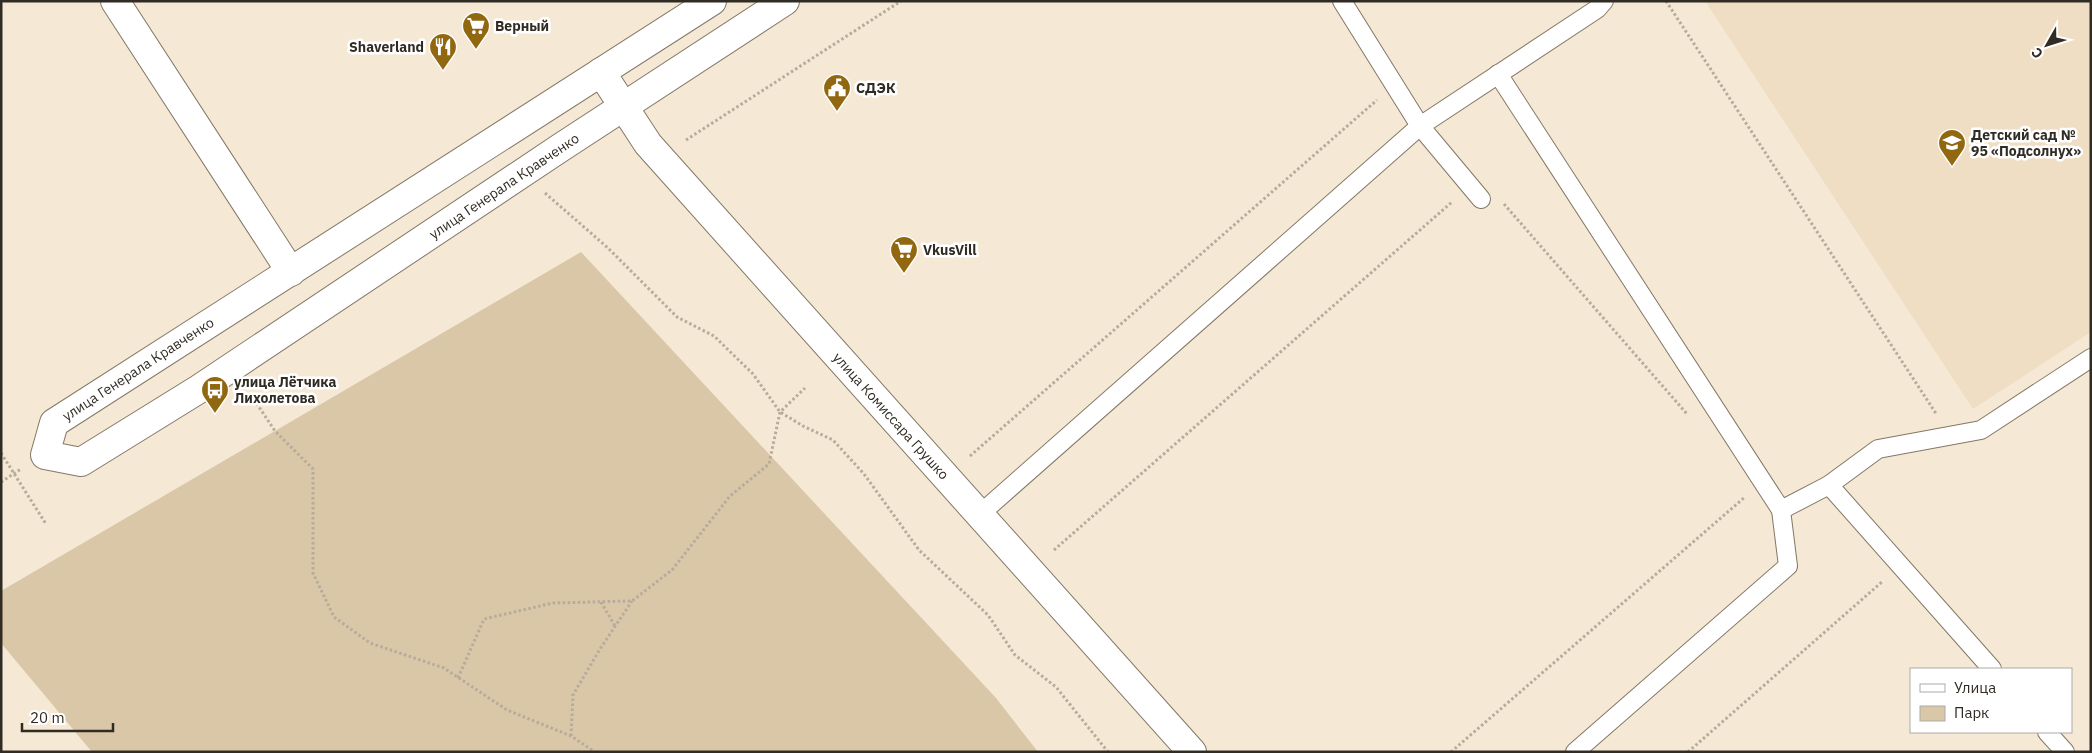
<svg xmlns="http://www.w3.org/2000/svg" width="2092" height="753" font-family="'IBM Plex Sans',sans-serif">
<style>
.built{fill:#efdec4}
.green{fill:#dac7a8}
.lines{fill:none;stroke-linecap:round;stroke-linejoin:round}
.service-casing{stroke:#837866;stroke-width:20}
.minor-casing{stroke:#837866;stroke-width:30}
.path{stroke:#b6ab9c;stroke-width:3;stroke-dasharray:2.5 2.5;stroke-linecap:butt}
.service{stroke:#fff;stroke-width:18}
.minor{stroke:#fff;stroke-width:28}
.labels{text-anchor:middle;stroke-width:5;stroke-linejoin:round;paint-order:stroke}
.poi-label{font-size:14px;font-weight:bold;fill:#302c24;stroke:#fff;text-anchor:start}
.street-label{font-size:14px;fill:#302c24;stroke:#fff}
</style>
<rect width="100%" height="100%" fill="#f5e8d5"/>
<!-- built -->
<path class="built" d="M1705,1H2091V332L1973,409Z"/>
<!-- green -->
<path class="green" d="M581,252L996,698L1038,752H92L1,643V591Z"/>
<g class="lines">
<defs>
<g id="service">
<path d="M1342,1L1420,126L1481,199"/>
<path d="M1498,74L1781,510"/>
<path d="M1829,485L1992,669"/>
<path d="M979,515L1420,126L1597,9L1604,1"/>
<path d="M2047,732L2065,752"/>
<path d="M1575,752L1788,566L1781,510L1829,485L1878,449L1981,430L2091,358"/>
</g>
<g id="minor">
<path d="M115,1L291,272"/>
<path d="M712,1L54,423L45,455L81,462L199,389L560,148L785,1"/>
<path d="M601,72L648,144L1192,752"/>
</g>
</defs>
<!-- service casing -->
<use href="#service" class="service-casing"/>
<!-- minor casing -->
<use href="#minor" class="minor-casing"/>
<!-- path -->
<g class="path">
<path d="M1666,1L1937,415"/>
<path d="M686,140L901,1"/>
<path d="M545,193L608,248L677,317L714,336L753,374L780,412L803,426L833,440L864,474L919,550L988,615L1015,655L1056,687L1108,752"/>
<path d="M1504,204L1687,414"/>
<path d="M251,395L275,431L313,469V573L334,617L370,643L444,668L507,710L571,736L595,752"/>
<path d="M1,453L46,524"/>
<path d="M970,456L1377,100"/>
<path d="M1,482L21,469"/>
<path d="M1054,550L1452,202"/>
<path d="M601,602L615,626"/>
<path d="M458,678L484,619L553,603L632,601L672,570L730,496L769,464L780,412L805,388"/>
<path d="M571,736L573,695L600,649L632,601"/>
<path d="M1451,752L1745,497"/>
<path d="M1688,752L1883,581"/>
</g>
<!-- service -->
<use href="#service" class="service"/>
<!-- minor -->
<use href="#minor" class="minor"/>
</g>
<!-- icons -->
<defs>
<symbol id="supermarket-pin" viewBox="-11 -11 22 30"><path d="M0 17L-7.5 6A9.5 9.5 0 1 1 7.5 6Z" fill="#916710" stroke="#fff"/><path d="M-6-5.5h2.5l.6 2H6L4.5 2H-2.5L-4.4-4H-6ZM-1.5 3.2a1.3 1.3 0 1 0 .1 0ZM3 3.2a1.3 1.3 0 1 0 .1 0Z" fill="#fff"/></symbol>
<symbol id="restaurant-pin" viewBox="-11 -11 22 30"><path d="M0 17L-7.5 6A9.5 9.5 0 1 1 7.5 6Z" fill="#916710" stroke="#fff"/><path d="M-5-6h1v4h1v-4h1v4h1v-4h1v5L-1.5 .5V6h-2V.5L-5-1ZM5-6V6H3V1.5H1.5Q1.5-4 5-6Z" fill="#fff"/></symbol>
<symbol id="civic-pin" viewBox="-11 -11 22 30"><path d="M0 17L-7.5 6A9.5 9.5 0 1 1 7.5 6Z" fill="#916710" stroke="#fff"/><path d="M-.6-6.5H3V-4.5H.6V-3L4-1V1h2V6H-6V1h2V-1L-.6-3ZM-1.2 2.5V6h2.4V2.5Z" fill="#fff"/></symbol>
<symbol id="school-pin" viewBox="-11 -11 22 30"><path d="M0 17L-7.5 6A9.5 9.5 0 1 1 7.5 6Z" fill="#916710" stroke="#fff"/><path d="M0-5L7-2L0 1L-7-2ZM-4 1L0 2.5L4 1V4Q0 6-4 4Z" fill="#fff"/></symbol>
<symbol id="bus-pin" viewBox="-11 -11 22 30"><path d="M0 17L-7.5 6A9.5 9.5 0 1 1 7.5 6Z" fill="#916710" stroke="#fff"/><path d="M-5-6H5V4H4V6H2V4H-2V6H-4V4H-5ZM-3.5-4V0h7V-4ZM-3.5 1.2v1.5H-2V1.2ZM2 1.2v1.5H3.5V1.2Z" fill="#fff"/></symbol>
</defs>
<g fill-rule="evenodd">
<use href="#supermarket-pin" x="460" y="10" width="32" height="43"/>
<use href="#restaurant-pin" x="427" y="31" width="32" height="43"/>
<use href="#civic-pin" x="821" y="72" width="32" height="43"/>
<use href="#school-pin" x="1936" y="127" width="32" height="43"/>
<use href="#supermarket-pin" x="888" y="234" width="32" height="43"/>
<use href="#bus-pin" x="199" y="374" width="32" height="43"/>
</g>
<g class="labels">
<!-- poi labels -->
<g class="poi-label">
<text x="495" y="31">Верный</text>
<text x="424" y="52" text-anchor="end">Shaverland</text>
<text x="856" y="93">СДЭК</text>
<text x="1971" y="140">Детский сад №<tspan x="1971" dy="16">95 «Подсолнух»</tspan></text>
<text x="923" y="255">VkusVill</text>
<text x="234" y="387">улица Лётчика<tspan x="234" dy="16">Лихолетова</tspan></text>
</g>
<!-- street labels -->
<g class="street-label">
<text transform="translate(504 186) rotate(-34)" y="5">улица Генерала Кравченко</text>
<text transform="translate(138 369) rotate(-33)" y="5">улица Генерала Кравченко</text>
<text transform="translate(891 416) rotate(48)" y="5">улица Комиссара Грушко</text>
</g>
</g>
<!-- border -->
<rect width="2092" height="753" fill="none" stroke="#302c24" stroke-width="5"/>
<!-- legend -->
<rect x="1910" y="668" width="162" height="65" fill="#ffffff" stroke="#acaba7"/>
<rect x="1920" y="684" width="25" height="8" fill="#ffffff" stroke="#acaba7"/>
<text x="1954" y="693" font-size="15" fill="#302c24">Улица</text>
<rect x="1920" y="706" width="25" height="15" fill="#dac7a8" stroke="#acaba7"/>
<text x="1954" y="718" font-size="15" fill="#302c24">Парк</text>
<!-- north arrow -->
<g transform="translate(2047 45) rotate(231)" stroke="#ffffff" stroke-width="4" paint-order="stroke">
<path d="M0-4L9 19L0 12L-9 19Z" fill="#302c24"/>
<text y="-8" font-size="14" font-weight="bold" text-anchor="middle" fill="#302c24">С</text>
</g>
<!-- scale -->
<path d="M22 723v8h91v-8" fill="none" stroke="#302c24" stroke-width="2.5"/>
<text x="30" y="723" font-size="15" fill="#302c24" stroke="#ffffff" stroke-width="4" paint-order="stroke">20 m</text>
</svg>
